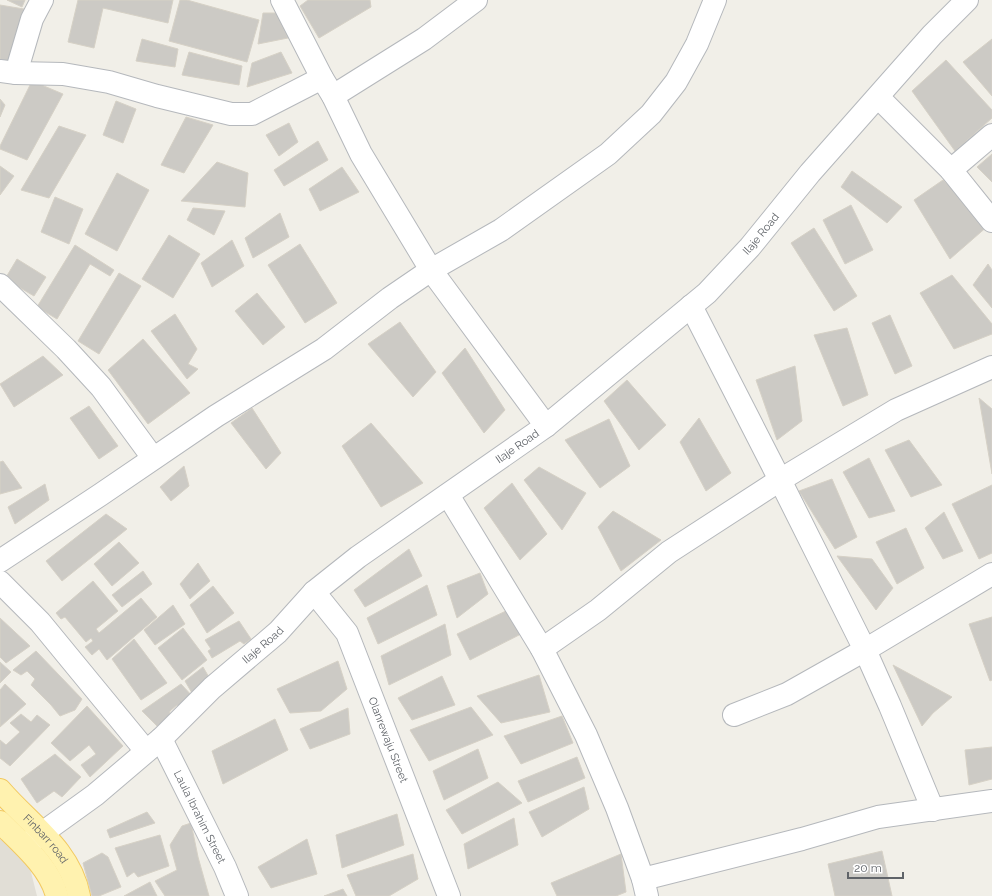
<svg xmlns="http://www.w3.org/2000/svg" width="992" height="896" font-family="Raleway,sans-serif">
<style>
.education{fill:#e1ded6}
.building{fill:#cccac5;stroke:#d6d1c6}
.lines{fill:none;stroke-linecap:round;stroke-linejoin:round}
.minor-casing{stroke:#b5b8bc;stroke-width:24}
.major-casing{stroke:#f2c960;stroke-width:24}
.minor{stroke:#fff;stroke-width:22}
.major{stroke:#fff2af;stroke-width:22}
.labels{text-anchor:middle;stroke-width:3;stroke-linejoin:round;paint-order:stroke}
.street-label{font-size:11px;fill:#5f6368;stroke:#fff}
</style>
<rect width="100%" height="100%" fill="#f1efe8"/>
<!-- education -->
<path class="education" d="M0,835L28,860L37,896H0Z"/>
<!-- building -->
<g class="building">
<path d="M7,0H25L22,7Z"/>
<path d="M78,0H173L168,23L103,8L94,48L68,42Z"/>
<path d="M180,0H187L259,20L247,62L169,41Z"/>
<path d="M308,0H370L371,7L319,38L300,6Z"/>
<path d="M0,5L24,9L13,63L0,60Z"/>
<path d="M263,13H276L288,38L258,44Z"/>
<path d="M142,39L178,49L175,67L136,61Z"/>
<path d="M992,39V96L963,62Z"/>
<path d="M189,52L242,66L239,85L182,75Z"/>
<path d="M281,52L292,73L247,87L252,63Z"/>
<path d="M946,60L992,110V118L955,151L912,91Z"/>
<path d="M32,81L63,94L27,160L0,149V146Z"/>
<path d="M0,99L5,105L0,117Z"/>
<path d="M116,101L136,109L123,143L103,135Z"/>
<path d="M186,117L213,125L184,173L161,165Z"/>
<path d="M289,123L298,142L279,156L266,135Z"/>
<path d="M59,126L86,135L49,198L21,190Z"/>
<path d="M318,141L328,160L284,186L274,170Z"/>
<path d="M992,154V182L977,167Z"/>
<path d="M217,162L248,173L245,207L181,201Z"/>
<path d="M0,166L14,176L0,195Z"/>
<path d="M342,167L359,192L320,211L309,189Z"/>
<path d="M852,171L902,207L887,223L841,187Z"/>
<path d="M117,173L149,190L117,251L85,234Z"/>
<path d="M943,180L989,225L950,259L914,200Z"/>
<path d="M55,197L83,209L69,244L41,232Z"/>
<path d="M851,205L873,250L845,264L823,220Z"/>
<path d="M193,208L225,211L214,235L187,220Z"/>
<path d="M280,213L289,237L253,258L245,238Z"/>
<path d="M814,228L857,296L834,311L791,243Z"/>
<path d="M169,235L200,254L173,298L142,279Z"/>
<path d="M232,240L244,266L212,287L201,263Z"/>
<path d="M300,244L337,303L305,323L268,265Z"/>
<path d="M75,245L114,270L110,276L90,264L57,319L37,307Z"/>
<path d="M17,259L46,277L34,296L5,279Z"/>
<path d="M988,264L992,270V308L973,285Z"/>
<path d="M119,273L141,286L99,354L78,341Z"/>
<path d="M952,275L992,324V334L954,349L920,293Z"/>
<path d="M257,293L285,327L263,345L235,311Z"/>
<path d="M175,314L197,349L188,364L198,369L187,379L151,331Z"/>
<path d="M890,315L912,366L895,374L872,323Z"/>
<path d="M400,322L436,372L413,397L368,344Z"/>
<path d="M847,328L868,395L843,406L814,335Z"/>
<path d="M143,339L190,393L148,424L108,370Z"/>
<path d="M465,348L505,410L484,433L442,373Z"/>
<path d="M43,356L63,375L14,407L0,384Z"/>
<path d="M795,366L802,421L777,440L756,380Z"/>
<path d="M627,380L666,425L639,450L604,401Z"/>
<path d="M979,398L992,409V474Z"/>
<path d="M89,406L118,446L99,459L70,418Z"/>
<path d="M252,408L281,453L266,469L231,423Z"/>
<path d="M699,418L731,473L706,491L680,442Z"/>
<path d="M609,419L630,466L600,488L565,440Z"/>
<path d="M371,423L423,483L381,507L342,446Z"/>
<path d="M909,440L942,485L911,497L885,450Z"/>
<path d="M869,458L895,511L869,518L843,472Z"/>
<path d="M3,461L22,488L0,494V462Z"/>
<path d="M184,466L189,486L171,501L160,487Z"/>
<path d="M539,467L586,493L562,530L524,480Z"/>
<path d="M832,479L857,537L835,549L799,491Z"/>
<path d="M512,483L547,534L520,560L484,508Z"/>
<path d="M45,484L49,500L15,524L8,507Z"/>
<path d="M992,485V553L979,559L952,504Z"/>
<path d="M613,511L661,540L621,571L598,527Z"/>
<path d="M944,512L963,551L943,559L925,528Z"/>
<path d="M106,514L127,529L62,581L46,561Z"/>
<path d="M906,528L924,568L897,584L876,542Z"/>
<path d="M119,542L139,563L112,586L94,564Z"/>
<path d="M409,549L422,576L365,607L354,590Z"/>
<path d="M837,556L872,559L893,588L876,610Z"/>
<path d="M198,563L210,581L190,599L180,584Z"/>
<path d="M143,571L152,584L122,607L112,595Z"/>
<path d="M480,573L488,594L457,618L447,586Z"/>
<path d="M93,581L118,611L96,629L99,633L141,598L157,617L107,660L99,649L92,655L85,647L93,641L91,638L86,642L65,617L61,619L56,613Z"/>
<path d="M427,585L437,615L378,644L367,618Z"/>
<path d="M213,586L234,613L207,633L190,605Z"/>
<path d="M173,605L185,624L155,645L144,630Z"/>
<path d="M506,611L521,634L470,660L457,634Z"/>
<path d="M992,617V680L990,681L969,624Z"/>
<path d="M0,618L30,646L6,663L0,657Z"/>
<path d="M239,621L251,639L244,644L240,641L212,658L208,651L211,649L205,640Z"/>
<path d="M445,624L451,655L389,685L381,656Z"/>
<path d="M183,628L207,660L182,680L158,648Z"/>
<path d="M134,639L167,683L141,700L112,659Z"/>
<path d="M36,651L82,699L75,710L60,716L51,705L31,685L35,679L27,671L21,675L13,670Z"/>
<path d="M338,661L347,689L321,711L290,713L277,689Z"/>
<path d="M0,662L11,672L0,683Z"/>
<path d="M893,665L952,697L933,713L922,726Z"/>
<path d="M203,667L210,679L192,693L185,681Z"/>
<path d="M539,675L550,712L501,723L477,696Z"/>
<path d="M442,676L455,705L412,720L398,698Z"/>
<path d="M5,684L26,704L0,727V690Z"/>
<path d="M181,684L194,698L181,707L177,705L170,711L168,718L157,726L142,711Z"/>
<path d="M87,706L123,746L90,777L81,765L96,754L89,745L70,761L51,743Z"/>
<path d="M471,707L493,735L429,761L410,730Z"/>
<path d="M348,708L350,734L310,749L300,729Z"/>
<path d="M21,714L31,722L37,715L50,725L10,766L0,758V740L6,745L20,732L10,723Z"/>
<path d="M562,716L573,743L521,764L504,736Z"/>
<path d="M275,719L288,750L223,784L212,751Z"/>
<path d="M992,747V779L969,785L965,750Z"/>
<path d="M478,749L488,778L444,800L433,771Z"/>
<path d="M55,754L81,777L62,797L54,791L37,803L21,779Z"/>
<path d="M577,757L585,778L528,802L518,781Z"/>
<path d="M498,782L522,803L462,834L446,810Z"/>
<path d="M584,787L589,809L542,837L529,812Z"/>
<path d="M147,812L155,823L110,838L107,830Z"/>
<path d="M397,814L404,845L342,868L336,835Z"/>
<path d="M514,818L518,845L468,869L464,844Z"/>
<path d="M191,823L198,857L209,896H165L155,881L177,870L170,845L182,826Z"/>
<path d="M160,835L169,866L138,877L134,872L127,877L115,848Z"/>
<path d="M307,839L317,874L271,888L258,867Z"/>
<path d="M882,851L892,896H835L828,864Z"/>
<path d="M102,853L108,857L121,887L99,896H92L83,863Z"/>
<path d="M413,854L418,879L389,896H356L347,875Z"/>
<path d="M621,854L626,892L616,896H557L551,883Z"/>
<path d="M150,882L157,896H124Z"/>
<path d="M343,889L347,896H324Z"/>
</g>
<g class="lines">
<defs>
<g id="minor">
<path d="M282,0L322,78L333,96L361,154L431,270L546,426"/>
<path d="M0,71L16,73L63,74L109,82L157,96L231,114H252L322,78"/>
<path d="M16,73L32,19L42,0"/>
<path d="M333,96L424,39L476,0"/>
<path d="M878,97L951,170L992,221"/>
<path d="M951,170L992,135"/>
<path d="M0,285L66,349L101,387L153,458"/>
<path d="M691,306L780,480L865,650L890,706L933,810"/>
<path d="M448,495L542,649L586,735L617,808L643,879L647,896"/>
<path d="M0,561L100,495L216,416L324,349L390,298L431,270L501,230L608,154L651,114L676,82L697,44L715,0"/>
<path d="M0,582L40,622L146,751"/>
<path id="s1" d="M314,592L347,633L449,896"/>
<path d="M542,649L598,610L669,552L780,480L896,410L992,367"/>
<path d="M734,715L787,694L865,650L992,574"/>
<path id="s2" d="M161,739L225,867L237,896"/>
<path id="s3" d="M27,844L95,795L161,739L212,688L278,632L314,592L358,557L546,426L707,293L750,247L810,173L932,35L967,0"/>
<path d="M643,879L802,839L878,817L992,801"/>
</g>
<g id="major">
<path id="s4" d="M0,790C29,824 70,849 79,896"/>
<path d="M0,822C21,843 50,867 57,896"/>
</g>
</defs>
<!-- minor casing -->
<use href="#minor" class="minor-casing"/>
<!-- major casing -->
<use href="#major" class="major-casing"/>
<!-- minor -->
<use href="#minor" class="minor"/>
<!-- major -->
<use href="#major" class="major"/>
</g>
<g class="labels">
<!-- street labels -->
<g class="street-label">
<text dy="4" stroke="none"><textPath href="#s3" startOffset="957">Ilaje Road</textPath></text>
<text dy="4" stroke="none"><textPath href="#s3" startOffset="633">Ilaje Road</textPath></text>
<text dy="4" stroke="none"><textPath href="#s3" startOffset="309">Ilaje Road</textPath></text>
<text dy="4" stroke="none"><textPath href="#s1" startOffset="167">Olanrewaju Street</textPath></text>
<text dy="4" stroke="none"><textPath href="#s2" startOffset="87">Laula Ibrahim Street</textPath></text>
<text dy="4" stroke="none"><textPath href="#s4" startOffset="67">Finbarr road</textPath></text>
</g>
</g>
<!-- scale -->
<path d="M848 872v6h55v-6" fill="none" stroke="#5f6368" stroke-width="2"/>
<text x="854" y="872" font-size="12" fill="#5f6368" stroke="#ffffff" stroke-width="3" paint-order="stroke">20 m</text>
</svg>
